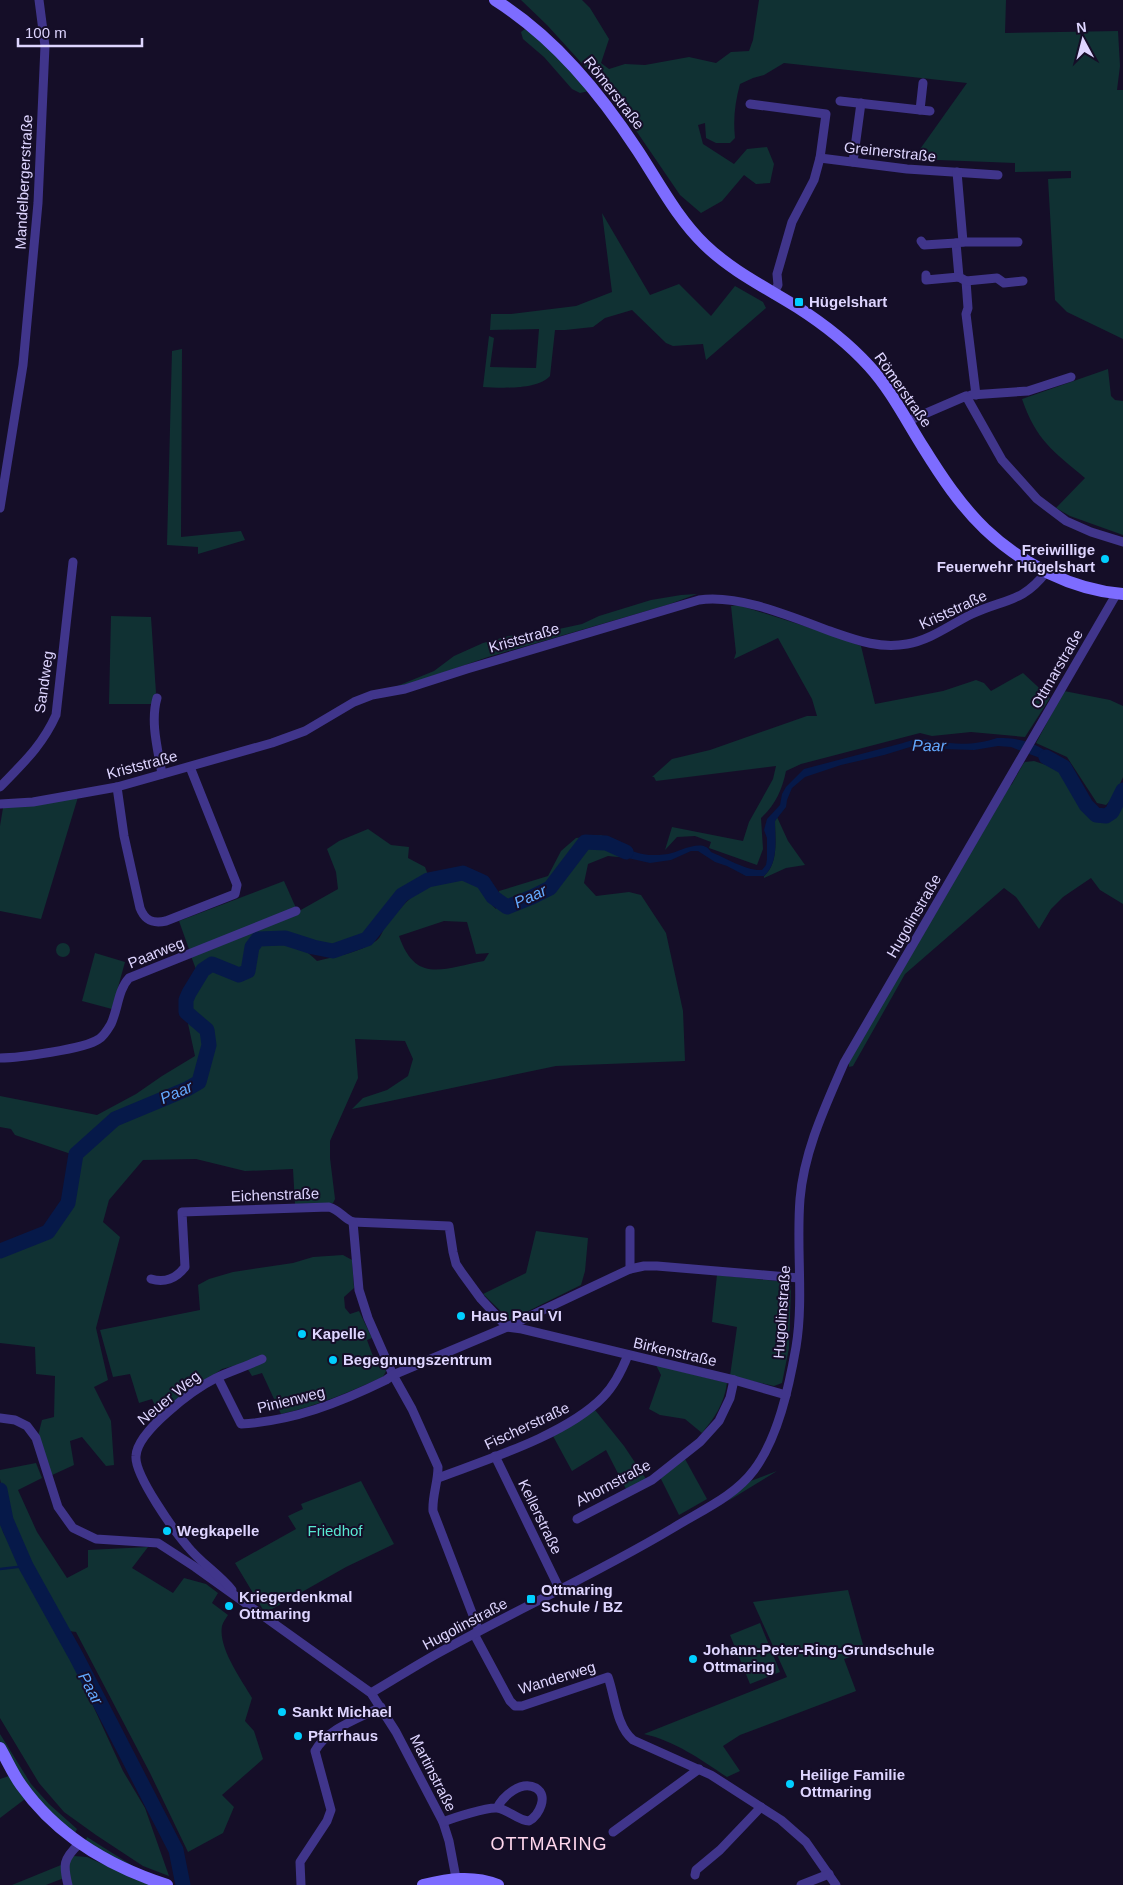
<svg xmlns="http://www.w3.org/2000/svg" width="1123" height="1885" font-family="Arial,sans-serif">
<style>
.green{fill:#103133;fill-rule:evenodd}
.water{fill:#061949}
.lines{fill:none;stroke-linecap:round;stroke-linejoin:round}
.stream{stroke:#061949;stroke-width:2.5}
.river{stroke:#061949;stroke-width:15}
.minor{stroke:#40358b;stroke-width:9}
.secondary{stroke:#7d6cff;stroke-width:12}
.poi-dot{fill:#01cfff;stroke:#150e28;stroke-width:2}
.labels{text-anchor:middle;stroke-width:4;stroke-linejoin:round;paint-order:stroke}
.street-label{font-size:15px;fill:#ded5ff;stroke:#150e28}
.poi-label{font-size:15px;font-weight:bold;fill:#ded5ff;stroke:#150e28;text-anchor:start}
.park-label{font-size:15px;fill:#58e8d1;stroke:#150e28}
.water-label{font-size:16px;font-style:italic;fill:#63a9ff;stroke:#150e28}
.quarter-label{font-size:18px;letter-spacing:1px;fill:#ffd7ed;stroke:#150e28}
</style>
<rect width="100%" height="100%" fill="#150e28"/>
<!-- green -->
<g class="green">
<path d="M521,0H582L590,8L609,39L601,63L609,69L625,64L645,65L689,57L716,63L731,52L749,51L753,40L759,0H1006L1005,33L1118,31L1120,66L1117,90H1123V339L1067,312L1055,300L1048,179L1071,178V171L1015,172V163L913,159L967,83L784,63L764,75L753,78L740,84C735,102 733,119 735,138L730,143H716L706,138L705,123L698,125L703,144L734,164L747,149L767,147L774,164L770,183L756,184L744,175L722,201L701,213L680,195L637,132L607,91L547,25Z"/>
<path d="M525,29L554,52L589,91L580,93L572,89L544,57L523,39L521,32Z"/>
<path d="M602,213L650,295L679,284L711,316L735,286L763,302L766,308L706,360L703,344L673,346L666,343L632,310L605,318L593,327L565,330H555L550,376C538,390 501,388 483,387L489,336L494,338L490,367L536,368L539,329L490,330L491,314H511L576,306L612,292Z"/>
<path d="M182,349L181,537L241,531L245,540L198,554V547L167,545L172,351Z"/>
<path d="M1108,369L1111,396L1115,400L1123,401V535L1070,516L1056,508L1085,478C1053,451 1036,440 1022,399Z"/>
<path d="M697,594L667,605L488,657L416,682L395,687L434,671L454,656L483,643L509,636L545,632L582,624L599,616L651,600L681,595Z"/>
<path d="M738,605L820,631L861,646L875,704L943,691L976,680L984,683L991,691L1023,673L1050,698L1025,737L971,732L932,736L920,733L801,764L786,771C782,790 776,804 761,818L763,849L757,865L709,848L711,842L695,836L677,837L665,850L672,827L743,841L749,822L773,779L776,766L656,781L654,777H652L672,759L710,750L807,716H817L812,699L778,638L734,659L736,653L731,606Z"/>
<path d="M111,616L151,617L156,693L151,704H109Z"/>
<path d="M1064,691L1110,700L1123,706V777L1114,797L1106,805L1097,803L1067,757L1036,743Z"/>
<path d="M1034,761L1055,768L1069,781L1077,792L1081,805L1095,821C1112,817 1115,813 1123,797V904L1100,890L1091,878L1063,897L1051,909L1039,929L1016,897L1004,888L905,974L853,1066L849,1067V1062L1009,787L1012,784L1023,764L1025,762Z"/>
<path d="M78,797L41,919L0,911V826L3,808Z"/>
<path d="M777,817L788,841L805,865L786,868L764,878V876C779,863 775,839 775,821Z"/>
<path d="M368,829L391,845L409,847L408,858L425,867L428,875L401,892L367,934L332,945H316L297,935L260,937L250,944L244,969L235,971C217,961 215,958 197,972L191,956L299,911L338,889L336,872L327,849L339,841Z"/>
<path d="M601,835L612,841L607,847L628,858L608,856L588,864L584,883L596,896L629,892L641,895L666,933L683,1011L685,1061L556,1066L352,1109L363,1098L387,1090L408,1076L413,1059L405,1041L355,1039L358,1078L330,1141V1158L335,1199L333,1203L295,1204L293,1169L245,1171L196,1159L143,1160L109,1200L103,1222L120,1237L96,1328L108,1380L94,1387L111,1421L114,1465L106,1466L82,1437L70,1441L74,1465L50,1476L38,1436L42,1420L54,1417L55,1376L36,1374L35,1347L0,1343V1257C17,1250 39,1244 53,1232C71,1217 80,1172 79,1149L71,1154L15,1135L11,1129L0,1127V1096L97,1115L136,1094L162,1076L195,1056L187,1019C204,1027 204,1030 206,1048L214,1046V1030L195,1012L190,1004L196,989L211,969L219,971L239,982C264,975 250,960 261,943C288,943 297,941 317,961C336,956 359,953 376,941C382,937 383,928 388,922C407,901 423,881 453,878C462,878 467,878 475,882C485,888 487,902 496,909L499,891L548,876L561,851L576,838ZM444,921L467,922L476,954L489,953L484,961C444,968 416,985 399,936Z"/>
<path d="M284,881L296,908L190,952L179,921Z"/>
<circle cx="63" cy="950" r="7"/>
<path d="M95,953L125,962L112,1009L82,1001Z"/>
<path d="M536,1231L588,1238L585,1271L581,1285L510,1320L483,1294L526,1273Z"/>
<path d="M343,1255L352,1260L354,1288L344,1297L345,1308L350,1314L359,1311L372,1338L367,1340L374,1359L380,1357L386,1371L383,1377C349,1392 317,1406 281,1414L262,1373L252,1376L244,1363L222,1369L158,1412L152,1399L139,1403L130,1374L113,1377L100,1330L200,1310L198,1285L209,1279L233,1272L293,1263L313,1257Z"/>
<path d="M717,1275L787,1282L791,1286L789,1348L782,1383L774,1386L730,1376L737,1327L712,1322Z"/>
<path d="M656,1365L727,1383C724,1404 715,1417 702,1433L685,1419L660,1415L649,1409L661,1375Z"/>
<path d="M595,1410L624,1446L646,1479L627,1491L606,1450L572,1471L553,1436Z"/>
<path d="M685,1459L707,1499L679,1515L660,1477Z"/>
<path d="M36,1463L42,1478L18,1490L37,1532L67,1578L88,1567V1550L148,1547L132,1568L173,1593L184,1578L206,1584L218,1593L212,1603L228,1615C226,1618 223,1622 222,1626C218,1648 241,1679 252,1698L245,1721L254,1731L263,1759L222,1795L234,1807L223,1833L188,1852L150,1773L76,1632L62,1630L30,1573L12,1534L0,1479V1470Z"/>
<path d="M777,1471L728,1501L748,1482Z"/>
<path d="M361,1481L394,1544L346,1567L265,1613L235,1563L296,1529L288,1516L303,1509L301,1504Z"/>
<path d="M0,1517L3,1532L71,1658L123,1771L145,1808L169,1876L143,1866L96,1835L64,1812L39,1783L0,1718Z"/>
<path d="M848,1590L865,1652L844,1659L856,1691L740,1735L723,1746L740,1771L727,1777C700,1759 675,1741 644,1734L787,1677L753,1602Z"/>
<path d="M760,1623L780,1672L750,1684L730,1635Z"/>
<path d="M0,1734L31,1784L49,1804L77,1829L75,1833L47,1811L0,1746Z"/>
<path d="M9,1776L25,1799L0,1818V1779Z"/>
<path d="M87,1837L144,1873L85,1843Z"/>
<path d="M74,1856L87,1857L149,1885H68L65,1862Z"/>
<path d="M61,1865L64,1878L46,1885H12Z"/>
</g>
<!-- water -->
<path class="water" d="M997,738C1028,738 1042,745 1064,767L1011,747L998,746L974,750L943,749L920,744L884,755L841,765L805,777L792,788L787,800L786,807L775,821C775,839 779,863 764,876H746L727,866L715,862L698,851H691L671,860L650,863L628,858L607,847L612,841C624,847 635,854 649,855C655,855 662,855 668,854C679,852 703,837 711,852C726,858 746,871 762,870L766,865L767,859V838L764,830L767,819L780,805L782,794L786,787L804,769L903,743C926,735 928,742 950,743C964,745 983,743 997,738Z"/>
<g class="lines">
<!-- stream -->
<path class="stream" d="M0,1569L26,1566"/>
<!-- river -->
<g class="river">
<path d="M1046,757L1064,767L1086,805L1096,815L1106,816L1112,812L1123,790"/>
<path d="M0,1251L48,1232L68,1203L76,1154L115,1119L187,1089L199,1082L209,1045L207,1030L186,1012V1000L189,993L203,970L212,964L239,975L248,971L252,947L258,939L285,938L313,947L333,951L367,939L402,895L428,880L463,873L483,882L493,897L507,907L532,897L550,888L585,842L606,843L626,852"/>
<path d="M0,1490L6,1520L26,1566L76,1656L176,1850L183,1885"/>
</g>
<!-- minor -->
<g class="minor">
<path d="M840,101L920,110L923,83"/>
<path d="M750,104L826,114L820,158L814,180L792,222L777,274L778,285L773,294"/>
<path d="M920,110L930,111"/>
<path d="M820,158L907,169L998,175"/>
<path d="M853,162L861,103"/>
<path d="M957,172L963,242L956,243L959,277L966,281L968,308L966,314L976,395"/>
<path d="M921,241L924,245L956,243"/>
<path d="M963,242H1018"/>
<path d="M926,275V280L959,277"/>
<path d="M966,281L997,278L1004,283L1023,281"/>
<path d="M971,395L1028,391L1071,377"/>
<path d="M908,421L966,396L1002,460L1037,499L1066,521L1091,532L1123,542"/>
<path d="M0,508L23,365L38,203L45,46L39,0"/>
<path d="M157,698C150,722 158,750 162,774"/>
<path d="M0,787C23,763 42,746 56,715L73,562"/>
<path d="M117,787L124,836L140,908C145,921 153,924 166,921L235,894L237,885L190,767"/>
<path d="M0,804L33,802L117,787L272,743L305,731L354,702L372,695L405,689L467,669L699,600C739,594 792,617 830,631C856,640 879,649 907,644C931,640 951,624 972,614C1003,599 1023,603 1046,572"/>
<path d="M0,1058C18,1058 85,1049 99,1039C104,1036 108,1029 111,1024C118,1009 118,990 129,978L296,911"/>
<path d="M353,1222L449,1226L453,1252L456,1264L462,1273L481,1299L507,1327L522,1329L734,1380L786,1395"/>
<path d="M630,1230V1269"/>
<path d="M151,1279C164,1283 176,1279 185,1267L182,1212L329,1207C340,1210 343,1218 353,1222L359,1290L368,1318L393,1375L412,1409L438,1467C438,1483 432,1496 433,1511L479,1631"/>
<path d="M218,1378L241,1424C293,1421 339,1403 386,1380L393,1375L507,1327L630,1269L644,1266H657L799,1278"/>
<path d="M0,1418L15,1420L27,1426L36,1438L58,1507L73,1528L96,1539L158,1543L195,1567L371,1693L396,1732L443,1822L449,1841L456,1878"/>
<path d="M495,1456L560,1590"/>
<path d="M438,1478C488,1459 566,1435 603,1397C614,1386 622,1370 628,1355"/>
<path d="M577,1519L652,1480L700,1442L719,1421L730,1398L734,1380"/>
<path d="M232,1590C219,1574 201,1563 188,1547C175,1532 134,1475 136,1456C137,1431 194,1389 216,1378C231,1371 247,1366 262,1359"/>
<path d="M474,1634L510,1701L515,1706H522L608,1677C615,1696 616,1726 633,1740L711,1775L781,1820L806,1842L836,1885"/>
<path d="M371,1693C395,1679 418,1664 442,1651C518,1609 598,1573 673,1528C700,1511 734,1497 754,1470C778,1438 789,1387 796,1347C804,1299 796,1248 800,1199C804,1151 825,1107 844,1063L1117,593"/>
<path d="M443,1822C453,1818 487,1807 497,1808C508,1809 518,1821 529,1821C539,1815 549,1796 536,1788C521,1780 503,1796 497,1808"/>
<path d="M613,1832L699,1769"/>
<path d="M695,1875L696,1870L720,1850L761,1807"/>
<path d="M68,1885C63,1865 63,1859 79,1844"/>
<path d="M301,1885L300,1862L327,1821L331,1810L315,1751C328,1728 358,1719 381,1707"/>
<path d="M801,1885L829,1874"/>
</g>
<!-- secondary -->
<g class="secondary">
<path d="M495,0C555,38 600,93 638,151C659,183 677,218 705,245C732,271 765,287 797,307C822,323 848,343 869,366C891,390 906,420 923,447C941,476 960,505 985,529C1022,564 1072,590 1123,594"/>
<path d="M0,1748C7,1760 13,1774 21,1785C57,1836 108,1866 167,1885"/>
<path d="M423,1885C449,1879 472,1875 498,1885"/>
</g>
</g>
<!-- markers -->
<g class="poi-dot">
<rect x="794" y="297" width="10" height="10" rx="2.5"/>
<circle cx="1105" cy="559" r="5"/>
<circle cx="461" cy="1316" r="5"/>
<circle cx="302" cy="1334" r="5"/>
<circle cx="333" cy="1360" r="5"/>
<circle cx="167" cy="1531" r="5"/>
<rect x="526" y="1594" width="10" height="10" rx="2.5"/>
<circle cx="229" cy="1606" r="5"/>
<circle cx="693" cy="1659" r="5"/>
<circle cx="282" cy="1712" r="5"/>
<circle cx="298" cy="1736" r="5"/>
<circle cx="790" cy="1784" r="5"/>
</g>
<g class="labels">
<!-- street labels -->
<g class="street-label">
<text transform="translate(614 93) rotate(52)" y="5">Römerstraße</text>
<text transform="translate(890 152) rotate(6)" y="5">Greinerstraße</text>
<text transform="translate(24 182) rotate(-87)" y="5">Mandelbergerstraße</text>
<text transform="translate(903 390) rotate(55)" y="5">Römerstraße</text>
<text transform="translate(953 610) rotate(-25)" y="5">Kriststraße</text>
<text transform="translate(524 638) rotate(-16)" y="5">Kriststraße</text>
<text transform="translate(1057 669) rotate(-60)" y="5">Ottmarstraße</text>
<text transform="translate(44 682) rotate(-82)" y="5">Sandweg</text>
<text transform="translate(142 765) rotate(-15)" y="5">Kriststraße</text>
<text transform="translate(914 916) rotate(-60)" y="5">Hugolinstraße</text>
<text transform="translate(156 953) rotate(-22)" y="5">Paarweg</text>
<text transform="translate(275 1195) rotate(-2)" y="5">Eichenstraße</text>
<text transform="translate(782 1312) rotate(-86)" y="5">Hugolinstraße</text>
<text transform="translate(675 1352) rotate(13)" y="5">Birkenstraße</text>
<text transform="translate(169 1398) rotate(-39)" y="5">Neuer Weg</text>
<text transform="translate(291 1400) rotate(-14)" y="5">Pinienweg</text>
<text transform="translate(527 1426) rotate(-25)" y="5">Fischerstraße</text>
<text transform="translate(613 1483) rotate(-28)" y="5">Ahornstraße</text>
<text transform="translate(540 1517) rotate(64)" y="5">Kellerstraße</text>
<text transform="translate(465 1624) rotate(-28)" y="5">Hugolinstraße</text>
<text transform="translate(557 1678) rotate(-17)" y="5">Wanderweg</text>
<text transform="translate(433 1773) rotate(63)" y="5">Martinstraße</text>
</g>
<!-- poi labels -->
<g class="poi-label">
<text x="809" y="307">Hügelshart</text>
<text x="1095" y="555" text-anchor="end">Freiwillige<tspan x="1095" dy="17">Feuerwehr Hügelshart</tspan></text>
<text x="471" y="1321">Haus Paul VI</text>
<text x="312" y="1339">Kapelle</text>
<text x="343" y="1365">Begegnungszentrum</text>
<text x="177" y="1536">Wegkapelle</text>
<text x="541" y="1595">Ottmaring<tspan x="541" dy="17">Schule / BZ</tspan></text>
<text x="239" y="1602">Kriegerdenkmal<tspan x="239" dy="17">Ottmaring</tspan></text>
<text x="703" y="1655">Johann-Peter-Ring-Grundschule<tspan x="703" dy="17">Ottmaring</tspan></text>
<text x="292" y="1717">Sankt Michael</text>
<text x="308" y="1741">Pfarrhaus</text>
<text x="800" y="1780">Heilige Familie<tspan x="800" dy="17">Ottmaring</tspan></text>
</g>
<!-- park labels -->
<g class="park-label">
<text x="335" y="1536">Friedhof</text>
</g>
<!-- water labels -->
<g class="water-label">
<text transform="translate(929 745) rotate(1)" y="6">Paar</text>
<text transform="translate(530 896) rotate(-25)" y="6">Paar</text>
<text transform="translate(176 1092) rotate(-24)" y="6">Paar</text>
<text transform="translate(91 1688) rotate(62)" y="6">Paar</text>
</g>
<!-- quarter labels -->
<g class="quarter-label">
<text x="549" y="1850">OTTMARING</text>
</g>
</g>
<!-- north arrow -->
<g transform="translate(1083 40) rotate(353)" stroke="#150e28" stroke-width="4" paint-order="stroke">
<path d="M0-4L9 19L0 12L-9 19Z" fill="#ded5ff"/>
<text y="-8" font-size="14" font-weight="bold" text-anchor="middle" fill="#ded5ff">N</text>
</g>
<!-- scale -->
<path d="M18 38v8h124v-8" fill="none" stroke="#ded5ff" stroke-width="2.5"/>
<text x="25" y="38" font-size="15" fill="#ded5ff" stroke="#150e28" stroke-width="4" paint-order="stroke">100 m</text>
</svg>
